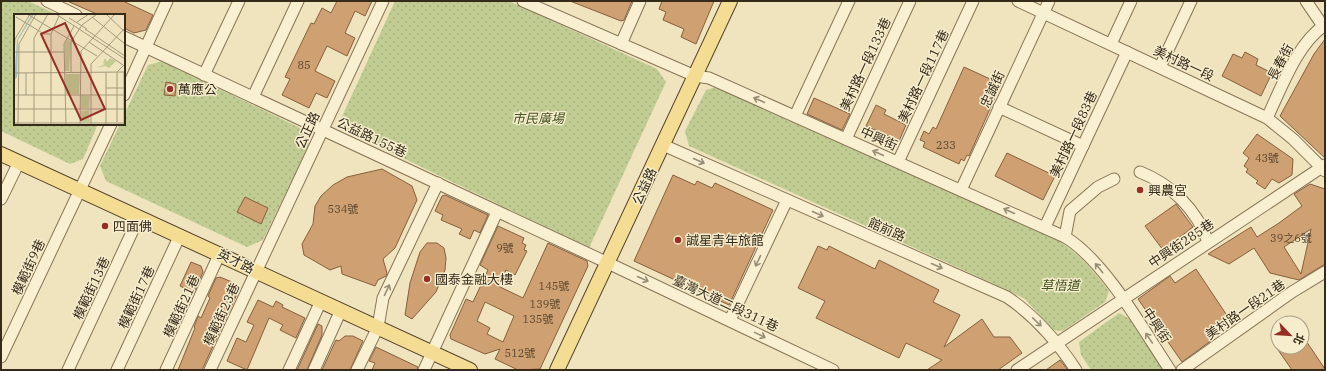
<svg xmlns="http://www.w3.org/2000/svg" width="1326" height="371" font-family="'IBM Plex Serif','Noto Sans TC',serif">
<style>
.park{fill:url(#park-dots)}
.building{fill:#cea072;stroke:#875f3c;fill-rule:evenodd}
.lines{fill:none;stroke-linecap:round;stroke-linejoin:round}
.minor-casing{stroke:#877456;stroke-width:13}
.major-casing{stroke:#54412b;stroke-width:16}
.minor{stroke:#f9f0d1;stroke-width:11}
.major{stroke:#f4dd93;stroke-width:14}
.oneway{stroke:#988d76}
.poi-dot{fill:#972d25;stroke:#f6edcd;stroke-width:1.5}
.labels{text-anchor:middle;stroke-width:3;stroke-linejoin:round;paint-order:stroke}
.number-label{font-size:11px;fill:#5c4831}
.street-label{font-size:13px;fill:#362a1b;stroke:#f6edcd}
.poi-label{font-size:13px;fill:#362a1b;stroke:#f6edcd;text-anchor:start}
.park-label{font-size:13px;font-style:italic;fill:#425321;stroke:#f6edcd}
.inset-road{fill:none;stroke:#a59a7d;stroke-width:1}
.view{fill:#972d25;fill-opacity:0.15;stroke:#972d25;stroke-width:2}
.inset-edge{fill:none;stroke:#362a1b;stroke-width:2}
</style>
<defs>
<pattern id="park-dots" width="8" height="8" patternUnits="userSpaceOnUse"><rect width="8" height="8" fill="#c1cc92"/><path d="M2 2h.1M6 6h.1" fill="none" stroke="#a6af7d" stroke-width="1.8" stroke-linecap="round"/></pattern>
</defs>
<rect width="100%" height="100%" fill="#efe4be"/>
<!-- park -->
<g class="park">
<path d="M1,1H28L58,15H15V124H98L83,159L70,164L1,131Z"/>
<path d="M395,1H509L657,69L666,82L589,248L345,130L340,121Z"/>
<path d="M163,61L302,129L309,145L263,240L247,247L106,181L100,166L120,124H124V115L148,65Z"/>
<path d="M719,86L1056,239C1078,253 1093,270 1109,291L1105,302L1063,331L1053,330L1025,299L1012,292L689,146L685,131L706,90Z"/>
<path d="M1119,313L1130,319L1165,370H1091L1081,355L1079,342Z"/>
</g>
<!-- building -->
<g class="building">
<path d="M67,1H123L153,15L146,30L134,33L124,28V15H99Z"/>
<path d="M337,1H372L365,16L355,11L345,33L355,38L347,56L327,46L315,71L335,81L327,98L316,93L309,108L282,95L290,79L285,77L311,23L314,24L322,8L331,13Z"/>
<path d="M570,1H632L624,20L621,21Z"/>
<path d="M662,1H714L696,44L681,37L684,29L663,20L666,12L659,9Z"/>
<path d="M1325,39V158L1280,116L1314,54Z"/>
<path d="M1245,52L1258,59L1256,65L1272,73L1261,96L1222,76L1233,54L1242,58Z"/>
<path d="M964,67L1001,84L969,156L967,155L964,161L961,159L959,164L923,147L925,142L920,140L924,131L929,134L933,127L936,129Z"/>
<path d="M166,82L176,84L175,96L164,95Z"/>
<path d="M814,98L850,114L842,130L807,114Z"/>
<path d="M876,105L886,110L884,114L906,125L899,141L866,126Z"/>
<path d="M1257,134L1293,159L1292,175L1279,183L1272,179L1265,189L1256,183L1258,181L1246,172L1248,169L1244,166L1249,158L1243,153Z"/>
<path d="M1007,153L1055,176L1043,200L995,176Z"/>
<path d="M382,169L412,186L417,200L395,248L383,259L387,273L386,276L378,280L375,286L342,274L341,266L330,270L304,255L302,244L313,224L315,206L321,196L333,185L347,177Z"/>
<path d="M673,175L695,185L697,181L712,188L715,183L773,210L729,305L634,261Z"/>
<path d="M1310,184L1325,189V264L1299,280L1270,273L1254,248L1229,264L1208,254L1251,227L1257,237L1279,223L1302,206L1294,194ZM1311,229L1301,274L1284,247Z"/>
<path d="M445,195L488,215L480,233L474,230L470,239L459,234L462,229L441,220L443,215L435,211L442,196Z"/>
<path d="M245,197L268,208L261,224L237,212Z"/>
<path d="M1176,204L1193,227L1163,250L1145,226Z"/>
<path d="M498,226L524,238L522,243L526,245L524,250L527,251L515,275L506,270L498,286L523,298L548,243L587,261L588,266L540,369L518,370L495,359L500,349L485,354L451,339L450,335L466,299L473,302L488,270L480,265ZM485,302L514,316L503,342L487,334L490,328L477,321Z"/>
<path d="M427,243H437L444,248L446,258L445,270L436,292L412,319L405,315L410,283L420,252Z"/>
<path d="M818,246L827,250L829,246L875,269L879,260L939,290L933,302L960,315L944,347L982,319L994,337H1010L1022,353L998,370H927L942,360L906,343L899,358L816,318L825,301L798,288Z"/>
<path d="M191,262L201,266L203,272L194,293L180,286Z"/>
<path d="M1196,269L1228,317L1206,332L1212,340L1182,362L1138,299L1170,276L1175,283Z"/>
<path d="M220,277L232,282L231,285L236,288L237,294L202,370H178L195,328L194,327L198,316L201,318L210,298L208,296L216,278Z"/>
<path d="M258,300L273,307L276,301L283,305L282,307L305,318L296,338L280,330L283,325L269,318L247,370L227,361L237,338L246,342L254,325L247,322Z"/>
<path d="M318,324L322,326V335L307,370H297Z"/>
<path d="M1302,335L1325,369V370H1292L1276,347H1302Z"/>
<path d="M345,336H353L363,341L350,370H322L336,340L339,341Z"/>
<path d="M376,347L418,367L417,370H372L375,363L369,361Z"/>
<path d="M1060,360L1068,370H1046Z"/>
</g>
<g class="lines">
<defs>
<g id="minor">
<path d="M47,1L76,15"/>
<path d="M523,1L695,76L709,78L1065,237C1105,261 1144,331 1170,370"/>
<path d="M1018,1L1267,118L1293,139L1325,171"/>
<path d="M1306,1L1323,26"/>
<path d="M124,37L608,263L833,370"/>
<path d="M621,44L640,1"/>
<path d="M1111,44L1131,1"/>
<path d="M1160,67L1191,1"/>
<path d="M204,75L239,1"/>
<path d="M124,95L167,1"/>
<path d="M253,97L298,1"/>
<path d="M999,107L1083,146"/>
<path d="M795,116L849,1"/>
<path d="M1267,118C1281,89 1297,43 1325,25"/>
<path d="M846,139L910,1"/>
<path d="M663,145L1007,297C1035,316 1057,341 1076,370"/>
<path d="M898,162L973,1"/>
<path d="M1140,172C1171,184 1197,210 1208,242"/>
<path d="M961,190L1049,1"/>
<path d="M1,199L19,162"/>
<path d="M1045,227L1127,52"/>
<path d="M1065,237L1070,211L1098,187L1114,179"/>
<path d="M730,320L787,200"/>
<path d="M1,357L111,124"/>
<path d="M68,370L139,217"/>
<path d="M117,370L180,235"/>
<path d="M166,370L220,253"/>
<path d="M210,370L383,1"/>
<path d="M289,370L321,301"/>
<path d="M314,370L341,310"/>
<path d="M357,370L378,327L383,298L438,183"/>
<path d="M424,370L497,212"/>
<path d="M1017,370L1325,165"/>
<path d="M1182,370L1292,292L1325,272"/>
</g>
<g id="major">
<path d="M1,154L470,370"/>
<path d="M557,370L730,1"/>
</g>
</defs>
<!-- minor casing -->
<use href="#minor" class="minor-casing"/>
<!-- major casing -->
<use href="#major" class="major-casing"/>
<!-- minor -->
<use href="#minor" class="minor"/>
<!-- major -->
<use href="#major" class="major"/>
</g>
<!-- one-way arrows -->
<defs><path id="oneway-shaft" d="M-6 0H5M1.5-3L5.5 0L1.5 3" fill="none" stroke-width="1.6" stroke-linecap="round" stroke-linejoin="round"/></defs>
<g class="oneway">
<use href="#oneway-shaft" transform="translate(759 100) rotate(-156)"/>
<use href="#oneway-shaft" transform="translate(878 153) rotate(-156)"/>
<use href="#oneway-shaft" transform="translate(699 161) rotate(24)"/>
<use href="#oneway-shaft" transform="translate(1009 211) rotate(-156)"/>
<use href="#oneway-shaft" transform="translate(818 214) rotate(24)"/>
<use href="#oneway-shaft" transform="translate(758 261) rotate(115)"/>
<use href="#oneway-shaft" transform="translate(937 266) rotate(24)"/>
<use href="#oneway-shaft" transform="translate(1099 268) rotate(-129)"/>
<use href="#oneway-shaft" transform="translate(643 279) rotate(25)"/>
<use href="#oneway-shaft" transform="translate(387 290) rotate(-65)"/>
<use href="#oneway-shaft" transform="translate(1037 322) rotate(44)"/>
<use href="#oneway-shaft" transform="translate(760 335) rotate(26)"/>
<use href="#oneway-shaft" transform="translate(1149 338) rotate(-124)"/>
</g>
<!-- markers -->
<g class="poi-dot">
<circle cx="170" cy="89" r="4"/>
<circle cx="1140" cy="190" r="4"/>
<circle cx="105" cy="226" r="4"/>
<circle cx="678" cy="240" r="4"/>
<circle cx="427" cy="279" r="4"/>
</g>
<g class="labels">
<!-- number labels -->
<g class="number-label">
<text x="304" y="69">85</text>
<text x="946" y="149">233</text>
<text x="1267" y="162">43號</text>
<text x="343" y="213">534號</text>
<text x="1291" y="242">39之6號</text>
<text x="505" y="252">9號</text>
<text x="554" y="290">145號</text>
<text x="545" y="308">139號</text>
<text x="538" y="323">135號</text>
<text x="520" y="357">512號</text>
</g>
<!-- street labels -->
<g class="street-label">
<text transform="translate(1280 62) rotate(-62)" y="5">長春街</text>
<text transform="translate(1184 63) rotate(25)" y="5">美村路一段</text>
<text transform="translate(865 64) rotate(-65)" y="5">美村路一段133巷</text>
<text transform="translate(923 76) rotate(-65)" y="5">美村路一段117巷</text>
<text transform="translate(992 89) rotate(-65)" y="5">忠誠街</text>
<text transform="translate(307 130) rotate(-65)" y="5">公正路</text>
<text transform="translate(1073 134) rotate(-65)" y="5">美村路一段83巷</text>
<text transform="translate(372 137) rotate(25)" y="5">公益路155巷</text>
<text transform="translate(879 138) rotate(24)" y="5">中興街</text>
<text transform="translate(644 186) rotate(-65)" y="5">公益路</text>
<text transform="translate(887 229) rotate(24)" y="5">館前路</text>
<text transform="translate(1181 243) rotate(-34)" y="5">中興街285巷</text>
<text transform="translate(236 261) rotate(25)" y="5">英才路</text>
<text transform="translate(28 267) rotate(-65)" y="5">模範街9巷</text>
<text transform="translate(91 288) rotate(-65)" y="5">模範街13巷</text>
<text transform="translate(136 297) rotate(-65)" y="5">模範街17巷</text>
<text transform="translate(726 303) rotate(25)" y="5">臺灣大道二段311巷</text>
<text transform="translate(181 306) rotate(-65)" y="5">模範街21巷</text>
<text transform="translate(1245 309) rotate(-35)" y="5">美村路一段21巷</text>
<text transform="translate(221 314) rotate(-65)" y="5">模範街23巷</text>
<text transform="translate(1157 325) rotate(56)" y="5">中興街</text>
</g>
<!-- poi labels -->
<g class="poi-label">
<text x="178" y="94">萬應公</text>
<text x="1148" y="195">興農宮</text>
<text x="113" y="231">四面佛</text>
<text x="686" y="245">誠星青年旅館</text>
<text x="435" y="284">國泰金融大樓</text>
</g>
<!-- park labels -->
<g class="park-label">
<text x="538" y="123">市民廣場</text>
<text x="1060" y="290">草悟道</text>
</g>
</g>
<!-- overview -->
<g transform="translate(14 14)">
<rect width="111" height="111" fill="#efe4be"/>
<path d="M91,44L93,48L96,44L102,47L95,54L91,52L82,54L91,50L89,49Z" fill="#c1cc92"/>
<path d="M53,25L57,28L55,57H51V30ZM66,60L65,80H52V60ZM67,81L76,82L75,94H67ZM75,96L76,108H67V97Z" fill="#c1cc92"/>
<path d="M18,0H20L4,26L3,63L0,67L3,26Z" fill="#a1c0b9"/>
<path class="inset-road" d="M13,0L83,42M42,0L111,45M92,0L111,18M2,3L30,20H37M78,3L111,30M55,4L73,15M63,8L75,0M71,15L111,42M75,28L109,51M0,38H50M0,41L1,25L16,0M57,58V28L68,11L83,0M110,58V111M0,59L111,58M92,74H111M0,81H111M12,81V59M0,95H111M103,108V58L111,50M0,109H111M77,110V50L111,14M4,111L5,30L22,0M20,111V24L34,0M37,111V20L45,2M52,111L50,30L60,12M66,111L67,37L101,0M92,111V58"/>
<path class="view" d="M51,9L91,95L67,106L27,20Z"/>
<rect width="111" height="111" class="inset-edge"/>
</g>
<!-- border -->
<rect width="1326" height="371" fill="none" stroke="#362a1b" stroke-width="4"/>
<!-- north arrow -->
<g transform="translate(1290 335) rotate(115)"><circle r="19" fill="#f6edcd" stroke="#a99f86"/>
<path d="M0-3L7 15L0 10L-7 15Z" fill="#972d25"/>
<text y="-6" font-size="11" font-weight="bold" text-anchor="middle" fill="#362a1b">北</text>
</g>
</svg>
